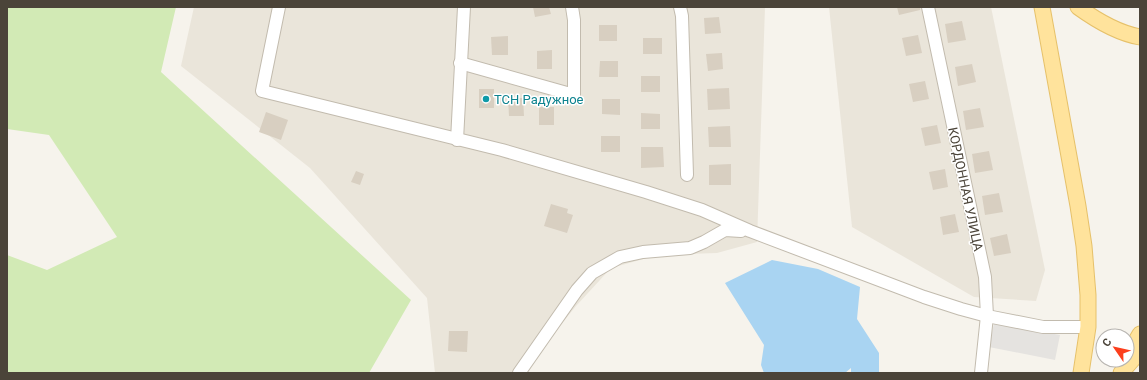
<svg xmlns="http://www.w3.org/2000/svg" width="1147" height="380" font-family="Roboto,sans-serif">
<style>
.residential{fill:#eae5da}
.green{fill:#d2eab5}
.parking{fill:#e5e3e0}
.water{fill:#a9d4f2}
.building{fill:#d8cfc1}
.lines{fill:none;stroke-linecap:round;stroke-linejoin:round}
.minor-casing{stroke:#c2bbae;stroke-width:14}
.major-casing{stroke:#e6c16a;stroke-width:17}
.minor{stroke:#fff;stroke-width:12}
.major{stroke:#ffe39c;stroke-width:15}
.culture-dot{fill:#0f9aa8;stroke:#fff;stroke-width:1.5}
.labels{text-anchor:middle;stroke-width:3;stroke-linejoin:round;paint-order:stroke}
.culture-label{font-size:13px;fill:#0d838f;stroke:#fff;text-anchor:start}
.street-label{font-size:13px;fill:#4b4439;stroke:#fff}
</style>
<rect width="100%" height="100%" fill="#f6f3ec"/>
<!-- residential -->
<g class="residential">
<path d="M194,7H765L757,242L717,253L658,255L611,268L576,306L522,373H435L427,298L310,168L181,66Z"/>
<path d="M829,7H991L1045,270L1036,301L974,297L852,227Z"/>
</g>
<!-- green -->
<path class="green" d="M7,7H176L161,72L411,300L369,373H7V255L47,270L117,237L49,135L7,129Z"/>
<!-- parking -->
<path class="parking" d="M994,323L1060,335L1055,360L989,347Z"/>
<!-- water -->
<path class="water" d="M772,260L818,269L860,287L857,319L879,353V373H851V368L845,373H764L761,365L764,345L725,283Z"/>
<!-- building -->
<g class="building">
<path d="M533,7H549L551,14L535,17Z"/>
<path d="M897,7H920V10L899,15Z"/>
<path d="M719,17L721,33L705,34L704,18Z"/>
<path d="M962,21L966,40L948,43L945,24Z"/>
<rect x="599" y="25" width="18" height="16"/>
<path d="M918,35L922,53L906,56L902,38Z"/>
<path d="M508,36V55H492L491,37Z"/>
<rect x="643" y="38" width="19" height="16"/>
<path d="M552,50V69H537V51Z"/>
<path d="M722,53L723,69L708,71L706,54Z"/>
<path d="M600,61H618V77H599Z"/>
<path d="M972,64L976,82L958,86L955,67Z"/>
<rect x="641" y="76" width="19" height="16"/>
<path d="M925,81L929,99L913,102L909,84Z"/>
<path d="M729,88L730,109L708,110L707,89Z"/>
<rect x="479" y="89" width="15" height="19"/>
<path d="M508,98H523L524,116H509Z"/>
<path d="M602,99H620V115L602,114Z"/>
<rect x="539" y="107" width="15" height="18"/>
<path d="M980,108L984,127L966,130L963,111Z"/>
<path d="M266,112L288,120L281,140L259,132Z"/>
<path d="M641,113L660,114V129H641Z"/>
<path d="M937,125L941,143L925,146L921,128Z"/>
<path d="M730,126L731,147H709L708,127Z"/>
<rect x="601" y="136" width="19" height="16"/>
<path d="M641,147H663L664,167L641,168Z"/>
<path d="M989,151L993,170L975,173L972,154Z"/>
<path d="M731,164V185H709V165Z"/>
<path d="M945,169L948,187L933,190L929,172Z"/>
<path d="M356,171L364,174L360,185L351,182Z"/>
<path d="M999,193L1003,212L985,215L982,196Z"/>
<path d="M551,204L568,209L567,213L573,215L567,233L544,226Z"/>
<path d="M955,214L959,232L943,235L940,217Z"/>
<path d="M1007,234L1011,253L994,256L990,238Z"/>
<path d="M449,331H468L467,352L448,351Z"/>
</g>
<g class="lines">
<defs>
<g id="minor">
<path d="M279,7L262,91L502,150L646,192L702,210L750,231L924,297L961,309L987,316L1043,327H1088"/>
<path d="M680,7L682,16L687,175"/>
<path d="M928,7L985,277L987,316L981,373"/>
<path d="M460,63L574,95V20L572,7"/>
<path d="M457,140L464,7"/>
<path d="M519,373L577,290L592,273L620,257L643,252L690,248L704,242L725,230L741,231"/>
</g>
<g id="major">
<path d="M1042,7L1078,206L1084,246L1088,295V327L1081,373"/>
<path d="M1078,7C1096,20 1117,33 1140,37"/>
<path d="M1127,356L1140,334"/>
<path d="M1121,373L1140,351"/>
</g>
</defs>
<!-- minor casing -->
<use href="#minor" class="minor-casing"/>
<!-- major casing -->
<use href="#major" class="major-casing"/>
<!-- minor -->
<use href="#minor" class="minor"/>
<!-- major -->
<use href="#major" class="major"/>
</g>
<!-- markers -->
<circle class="culture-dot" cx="486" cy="99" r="4"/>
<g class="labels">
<!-- culture labels -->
<g class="culture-label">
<text x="494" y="104">ТСН Радужное</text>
</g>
<!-- street labels -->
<g class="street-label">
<text transform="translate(966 189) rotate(78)" y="5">КОРДОННАЯ УЛИЦА</text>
</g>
</g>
<!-- border -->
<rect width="1147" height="380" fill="none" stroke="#4b4439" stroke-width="16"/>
<!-- north arrow -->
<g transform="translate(1115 348) rotate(304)"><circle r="19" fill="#ffffff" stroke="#b7b4b0"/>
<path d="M0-3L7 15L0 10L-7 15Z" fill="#fc3f1d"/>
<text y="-6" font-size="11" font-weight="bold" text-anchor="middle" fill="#4b4439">С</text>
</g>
</svg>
